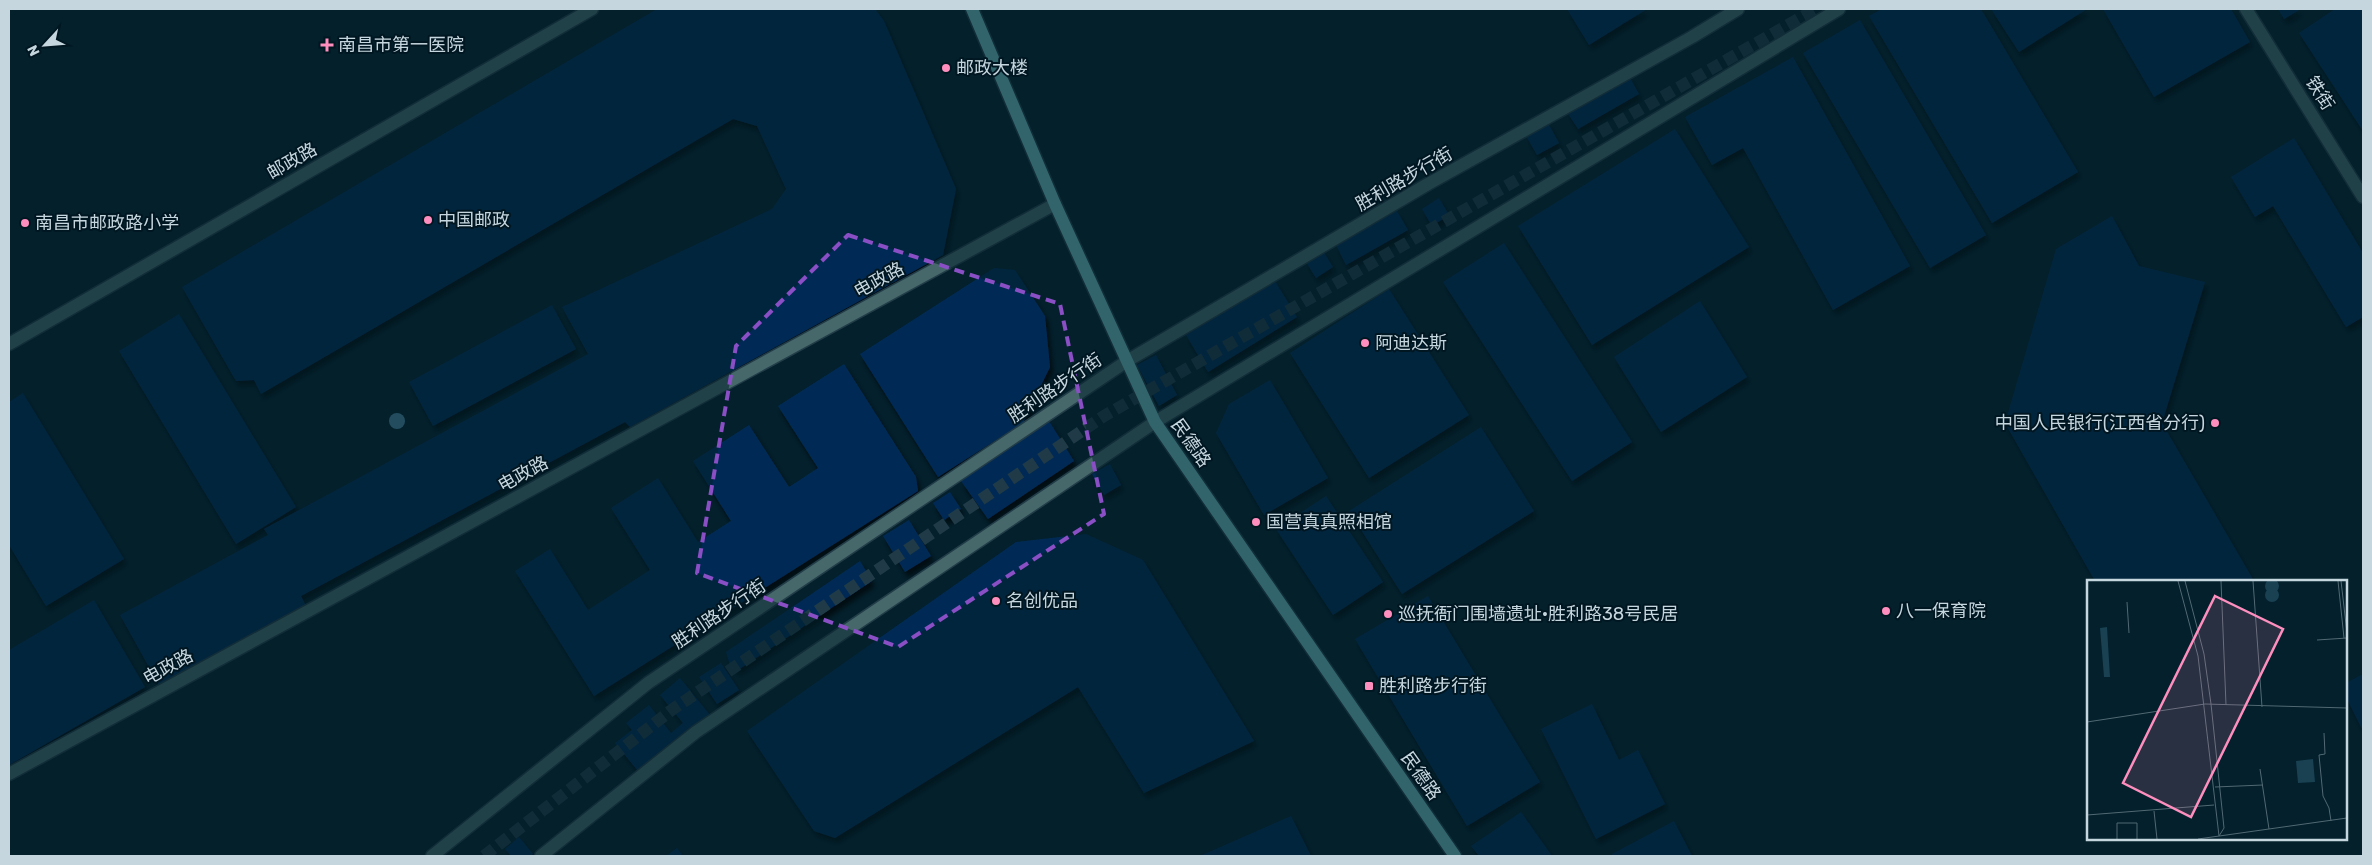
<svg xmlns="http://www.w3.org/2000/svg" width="2372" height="865" font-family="Rubik,'Noto Sans SC',sans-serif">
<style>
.building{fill:#022b55;filter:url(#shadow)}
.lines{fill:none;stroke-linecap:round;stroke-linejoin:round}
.minor-tunnel{stroke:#203b47;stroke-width:12;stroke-dasharray:12 6;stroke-linecap:butt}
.minor-casing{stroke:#223d48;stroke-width:15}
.major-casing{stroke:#223d48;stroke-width:15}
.minor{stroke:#46686b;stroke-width:12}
.major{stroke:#6bb5bb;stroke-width:12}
.tree{fill:#4a849d}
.marked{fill:none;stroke:#8a4ec5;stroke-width:4;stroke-dasharray:10 6;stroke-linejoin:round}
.poi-dot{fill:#fe8ebe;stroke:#001722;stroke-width:2}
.labels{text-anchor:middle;stroke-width:4;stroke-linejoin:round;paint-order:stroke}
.poi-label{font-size:18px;fill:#c6d6de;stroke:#001722;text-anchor:start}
.street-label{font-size:18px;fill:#c6d6de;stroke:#001722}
.inset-road{fill:none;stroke:#516973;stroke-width:1}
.view{fill:#fe8ebe;fill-opacity:0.15;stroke:#fe8ebe;stroke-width:2.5}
.inset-edge{fill:none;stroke:#c6d6de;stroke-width:2.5}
</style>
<defs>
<filter id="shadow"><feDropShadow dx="3" dy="5.5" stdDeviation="2.5" flood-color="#0009"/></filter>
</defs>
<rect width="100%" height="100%" fill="#03202c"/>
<!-- building -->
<g class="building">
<path d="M657,9H875L884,21L956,189L943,255L630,427L625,422L301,596L306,606L159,685L120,615L268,535L264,529L588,354L562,307L772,209L786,189L757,126L733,119L261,394L254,380L236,381L182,287Z"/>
<path d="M1567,9H1647L1589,45Z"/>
<path d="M1882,9H1981L2078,172L1992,223L1869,16Z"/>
<path d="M1991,9H2087L2019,52Z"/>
<path d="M2103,9H2231L2250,42L2154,97Z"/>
<path d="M2278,9H2301L2284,19Z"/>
<path d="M2335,9H2363V131L2299,33Z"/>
<path d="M1860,20L1986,235L1930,268L1803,53Z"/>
<path d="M1793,57L1910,266L1833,310L1743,148L1712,165L1685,117Z"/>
<path d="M1629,76L1639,94L1578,129L1567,112Z"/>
<path d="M1548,123L1559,143L1537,155L1526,136Z"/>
<path d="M1675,129L1749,247L1592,345L1518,226Z"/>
<path d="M2294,138L2363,253V317L2346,327L2273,206L2255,217L2231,177Z"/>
<path d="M1439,198L1449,215L1432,226L1422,209Z"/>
<path d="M1397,211L1408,230L1346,265L1336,245Z"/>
<path d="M2112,216L2139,266L2205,282L2162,423L2254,581H2095L2005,423L2056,249Z"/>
<path d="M1504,243L1632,442L1572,481L1443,282Z"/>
<path d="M1323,251L1333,267L1316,278L1306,262Z"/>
<path d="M994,268L1015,270L1045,316L1050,367L1023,423L938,477L860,354Z"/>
<path d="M1275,281L1297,317L1208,372L1186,335Z"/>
<path d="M1389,289L1469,415L1369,478L1290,353Z"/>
<path d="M1700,301L1747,377L1661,432L1614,357Z"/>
<path d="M552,305L576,349L433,426L409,382Z"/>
<path d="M179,314L296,507L236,544L119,351Z"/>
<path d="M1156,355L1177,395L1159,406L1137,365Z"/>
<path d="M844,364L916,477L918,491L594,696L515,571L550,549L588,610L650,570L611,508L658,478L698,542L731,521L693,461L749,425L789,487L818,468L778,406Z"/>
<path d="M1270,380L1328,478L1264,515L1216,433L1229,404Z"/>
<path d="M23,393L124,559L46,606L9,545V402Z"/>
<path d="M1049,421L1074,461L988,519L961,481Z"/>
<path d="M1481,427L1534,511L1402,594L1349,511Z"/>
<path d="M1110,464L1121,485L1104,495L1092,474Z"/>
<path d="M950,492L961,509L944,520L933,503Z"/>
<path d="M1326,496L1383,582L1333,615L1276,529Z"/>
<path d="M909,520L931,556L905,572L883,536Z"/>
<path d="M1086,534L1143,560L1254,741L1144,793L1078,687L835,838L814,831L747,731L1016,542Z"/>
<path d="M860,561L872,581L738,670L730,665L726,652Z"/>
<path d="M1428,596L1540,782L1467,826L1355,639Z"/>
<path d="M94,600L145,687L9,765V650Z"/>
<path d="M721,663L739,690L717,704L699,677Z"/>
<path d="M2363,674V731L2346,697V683Z"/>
<path d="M680,678L710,715L638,771L615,743L632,730L626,723L649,705L671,733L683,723L660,695Z"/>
<path d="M1592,704L1619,760L1638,750L1665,804L1596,839L1541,729Z"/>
<path d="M1521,812L1552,856H1479L1471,846Z"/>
<path d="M1291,816L1311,856H1200Z"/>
<path d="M1674,821L1692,856H1613L1612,854Z"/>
<path d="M519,837L533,854L530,856H511L505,849Z"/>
<path d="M677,848L683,856H666Z"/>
</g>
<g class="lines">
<!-- minor-tunnel -->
<path class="minor-tunnel" d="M484,856L673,709L1104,416L1816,9"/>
<defs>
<g id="minor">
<path d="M2246,9L2363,197"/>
<path d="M9,344L592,9"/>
<path d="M9,774L1055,204"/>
<path d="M432,856L648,683L1127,361L1428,184L1692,37L1738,9"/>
<path d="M541,856L696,732L1155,422L1839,9"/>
</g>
<path id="major" d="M972,9L1055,204L1155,422L1455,856"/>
</defs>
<!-- minor casing -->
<use href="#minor" class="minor-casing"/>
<!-- major casing -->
<use href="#major" class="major-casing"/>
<!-- minor -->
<use href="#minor" class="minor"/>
<!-- major -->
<use href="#major" class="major"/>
</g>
<!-- trees -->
<circle class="tree" cx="397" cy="421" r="8"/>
<!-- marked area -->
<path d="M0 0H2372V865H0ZM848,235L1060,304L1104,514L898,647L697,573L736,346Z" fill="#03202c" fill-opacity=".55" fill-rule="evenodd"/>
<path class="marked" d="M848,235L1060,304L1104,514L898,647L697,573L736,346Z"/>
<!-- markers -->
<g class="poi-dot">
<path d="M324.5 37.5h5v5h5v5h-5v5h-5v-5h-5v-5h5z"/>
<circle cx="946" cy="68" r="5"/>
<circle cx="428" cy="220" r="5"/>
<circle cx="25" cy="223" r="5"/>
<circle cx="1365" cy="343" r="5"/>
<circle cx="2215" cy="423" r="5"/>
<circle cx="1256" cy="522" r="5"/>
<circle cx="996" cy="601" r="5"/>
<circle cx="1886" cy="611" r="5"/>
<circle cx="1388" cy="614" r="5"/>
<rect x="1364" y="681" width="10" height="10" rx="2.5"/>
</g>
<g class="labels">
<!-- poi labels -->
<g class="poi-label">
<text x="338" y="51">南昌市第一医院</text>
<text x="956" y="74">邮政大楼</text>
<text x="438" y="226">中国邮政</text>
<text x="35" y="229">南昌市邮政路小学</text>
<text x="1375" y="349">阿迪达斯</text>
<text x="2205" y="429" text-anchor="end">中国人民银行(江西省分行)</text>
<text x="1266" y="528">国营真真照相馆</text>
<text x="1006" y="607">名创优品</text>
<text x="1896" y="617">八一保育院</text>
<text x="1398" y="620">巡抚衙门围墙遗址·胜利路38号民居</text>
<text x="1379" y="692">胜利路步行街</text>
</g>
<!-- street labels -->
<g class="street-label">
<text transform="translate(2320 93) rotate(58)" y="6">铁街</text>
<text transform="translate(292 161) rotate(-30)" y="6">邮政路</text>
<text transform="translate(1404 179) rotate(-30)" y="6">胜利路步行街</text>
<text transform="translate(879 280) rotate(-29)" y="6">电政路</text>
<text transform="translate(1055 388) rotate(-34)" y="6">胜利路步行街</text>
<text transform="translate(1191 443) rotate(55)" y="6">民德路</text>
<text transform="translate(523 474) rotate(-29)" y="6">电政路</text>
<text transform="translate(719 614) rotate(-34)" y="6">胜利路步行街</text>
<text transform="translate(168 667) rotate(-29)" y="6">电政路</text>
<text transform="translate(1421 776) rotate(55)" y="6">民德路</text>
</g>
</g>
<!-- overview -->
<g transform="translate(2087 580)">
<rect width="260" height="260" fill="#03202c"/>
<path d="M178 6a7 7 0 1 1 14 0a7 7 0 1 1-14 0ZM178 15a7 7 0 1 1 14 0a7 7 0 1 1-14 0ZM20,47L23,97H17L13,48ZM226,179L228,202L211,203L209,181Z" fill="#194152"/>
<path class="inset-road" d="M91,1L111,76L132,256M98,1L117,74L124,124L137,248L132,256M134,1L139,125M166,1L175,127M251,1L257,58M254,1L260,53M40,22L42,53M230,60L260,58M0,142L118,124L260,128M237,153L238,174L232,175L236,216L242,228L244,241M173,189L182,249M128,207L176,205M67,231L70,259M0,235L127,225M30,259V243H50V259M111,259L260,238"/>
<path class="view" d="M128,16L196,49L104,237L36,203Z"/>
<rect width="260" height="260" class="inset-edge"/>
</g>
<!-- border -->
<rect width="2372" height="865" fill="none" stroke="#c6d6de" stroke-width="20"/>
<!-- north arrow -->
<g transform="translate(45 45) rotate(244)" stroke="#001722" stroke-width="4" paint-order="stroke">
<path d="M0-4L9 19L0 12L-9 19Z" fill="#c6d6de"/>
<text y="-8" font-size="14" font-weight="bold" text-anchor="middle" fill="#c6d6de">N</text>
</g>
</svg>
